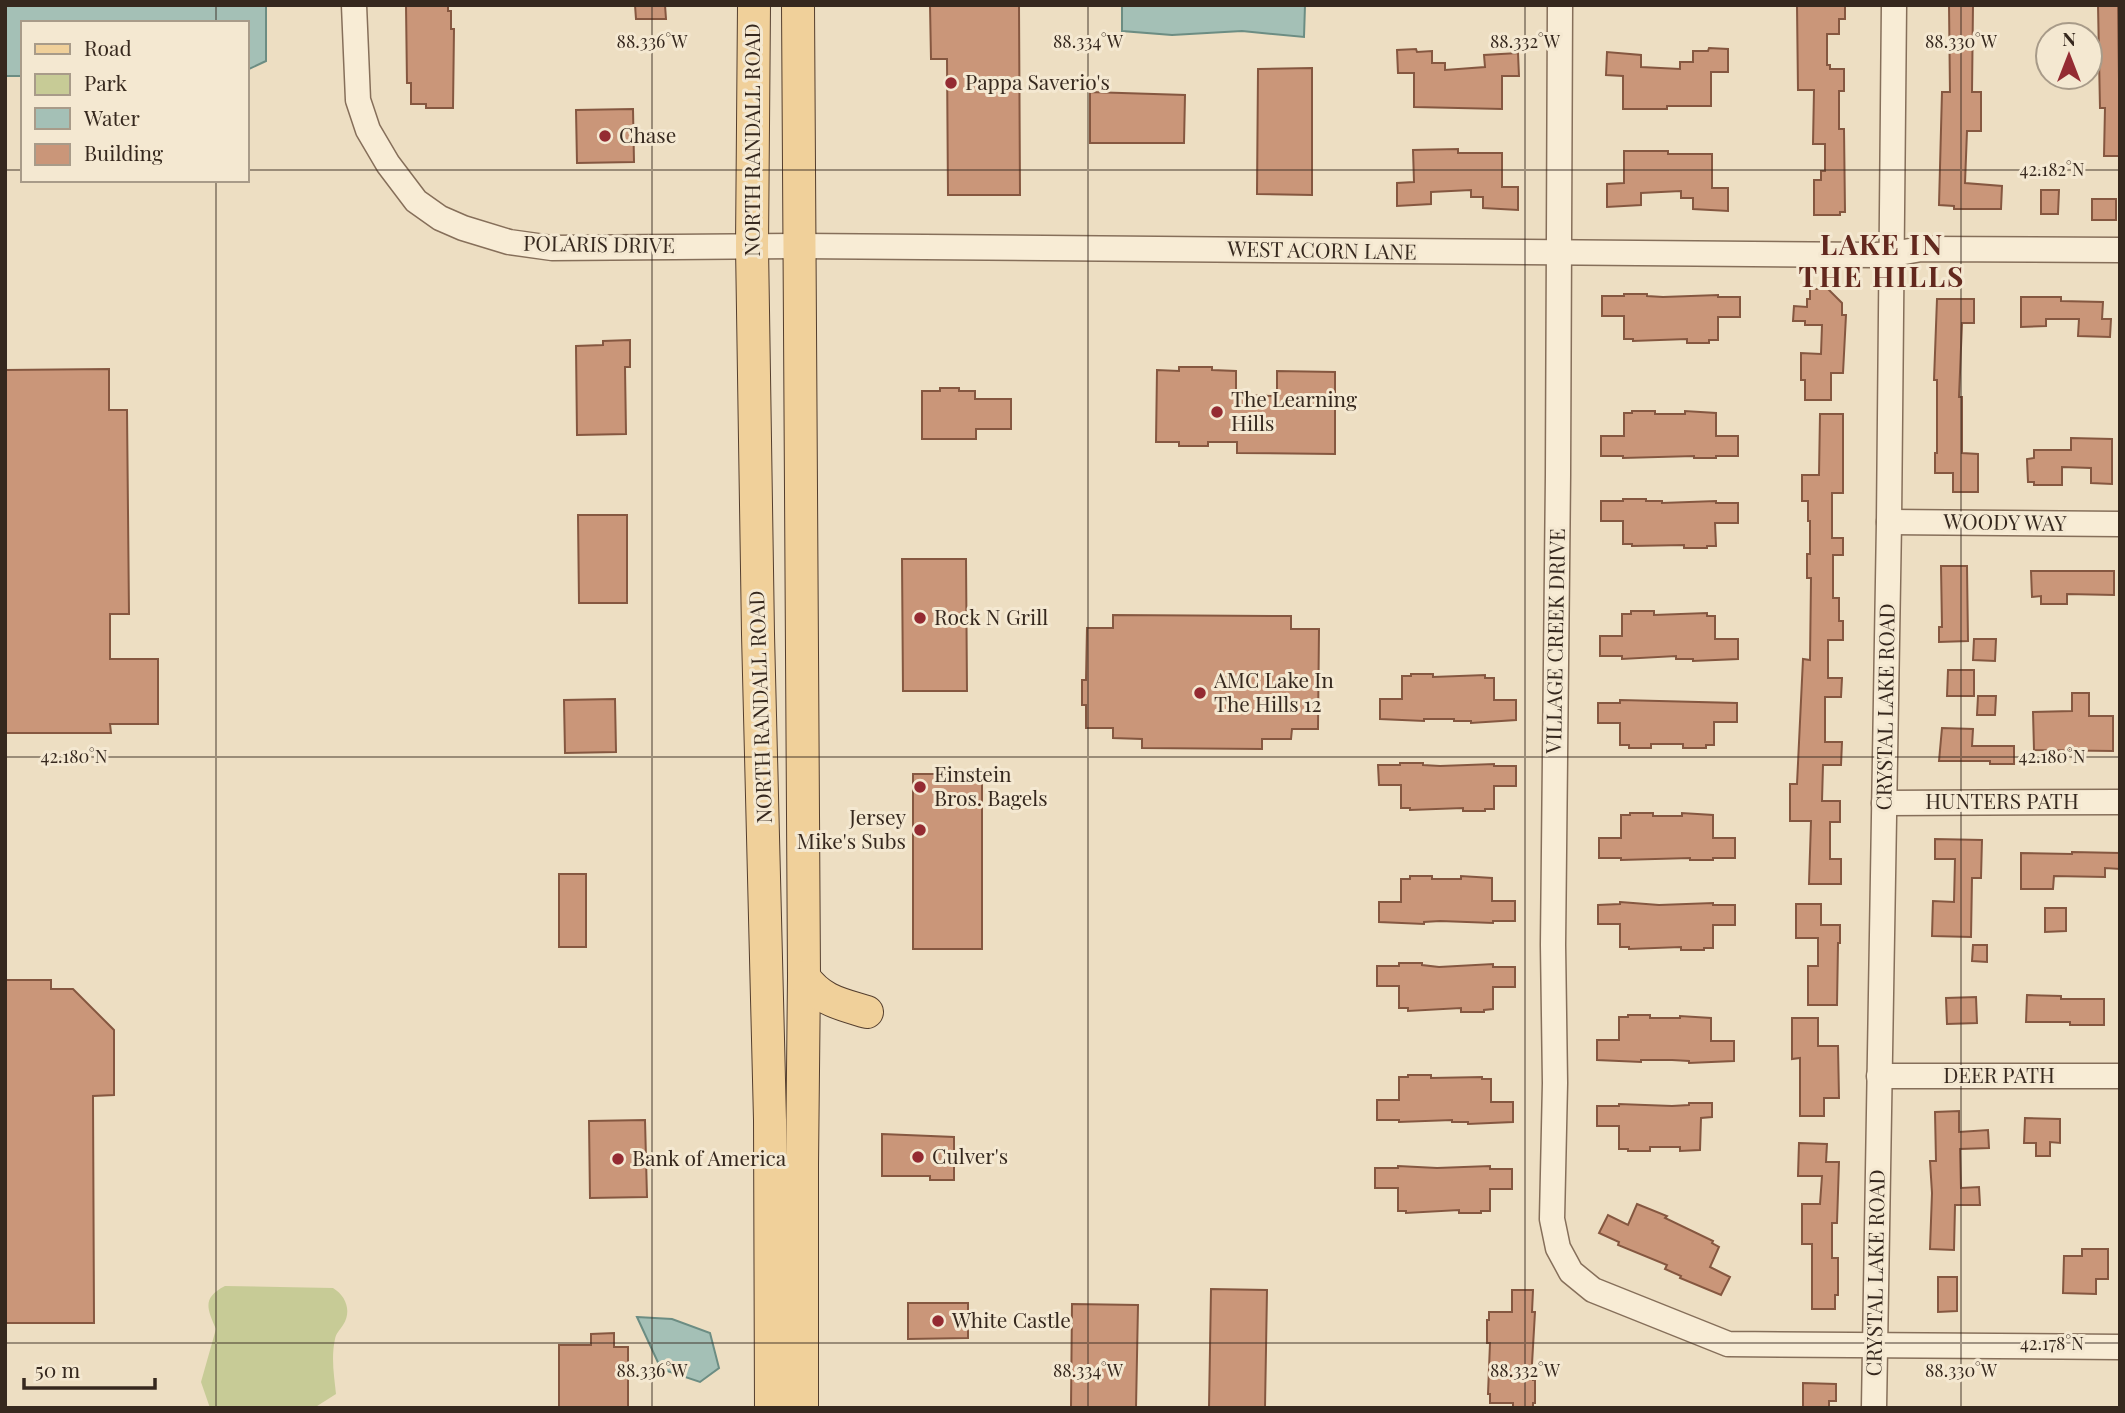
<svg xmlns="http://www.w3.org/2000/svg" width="2125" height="1413" font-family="'Playfair Display',serif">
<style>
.green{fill:#c7cb96}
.water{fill:#a4c0b6;stroke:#6c8d83;stroke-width:2}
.building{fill:#ca9679;stroke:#855740;stroke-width:2}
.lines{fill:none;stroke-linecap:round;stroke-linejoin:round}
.minor-casing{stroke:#866f5a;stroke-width:27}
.major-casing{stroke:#543e2e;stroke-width:34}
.minor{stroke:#f8ecd5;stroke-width:24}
.major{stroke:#f0d09a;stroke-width:32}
.ticks{fill:none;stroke:#36281e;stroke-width:2;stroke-opacity:0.45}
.poi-dot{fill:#942b32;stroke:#f4e8d1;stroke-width:2.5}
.labels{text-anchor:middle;stroke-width:6;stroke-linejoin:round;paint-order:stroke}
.poi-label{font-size:21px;fill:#36281e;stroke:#f4e8d1;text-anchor:start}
.street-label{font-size:21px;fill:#36281e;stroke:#f4e8d1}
.district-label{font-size:28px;font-weight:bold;letter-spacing:2px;fill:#62281e;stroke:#f4e8d1}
.ticks-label{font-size:18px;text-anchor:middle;fill:#36281e;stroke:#f4e8d1;stroke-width:6;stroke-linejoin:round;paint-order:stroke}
</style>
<rect width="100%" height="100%" fill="#eddec2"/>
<!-- green -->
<path class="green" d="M225,1286L333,1288C346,1296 352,1311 343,1325C340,1330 336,1333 335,1339C331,1358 334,1375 336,1394L314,1408H210L201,1382L216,1329C207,1308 202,1298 225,1286Z"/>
<!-- water -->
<g class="water">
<path d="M5,5H266V61L247,70V23H23V76H5Z"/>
<path d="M1122,5H1305L1304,37L1242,31L1172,35L1122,31Z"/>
<path d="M637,1317L672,1319L710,1333L719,1368L700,1382L661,1369Z"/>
</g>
<!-- building -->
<g class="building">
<path d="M406,5H448V11H451V29H454L453,108H426V104H411V83H407Z"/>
<path d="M635,5H665L666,19H636Z"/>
<path d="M930,5H1019L1020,195H948L947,59H931Z"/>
<path d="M1797,5H1845V19H1839V34H1827V65H1830V69H1844V91H1839V129H1844L1845,212H1840V215H1814V180H1821V171H1825V144H1813L1814,90H1798Z"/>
<path d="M1949,5H1973L1972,92H1981V131H1967L1965,183L2002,186L2001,209H1954V206L1939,205L1942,92H1950Z"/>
<path d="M2098,5H2118L2120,156H2104L2105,108H2100Z"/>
<path d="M1709,48L1728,49V72H1711V106H1667V109H1623V76L1606,75L1607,52L1641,55V67L1680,69V62H1693V51H1708Z"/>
<path d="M1416,49L1417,52L1432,51V63H1445V70L1485,67L1484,55L1518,53L1519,76H1502V109L1414,107V73H1398L1397,50Z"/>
<path d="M1312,68V195L1257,194L1258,69Z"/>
<path d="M1090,92L1185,95L1184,143H1090Z"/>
<path d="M633,109L634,162L577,163L576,110Z"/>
<path d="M1458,149V153H1502V187H1518V210L1483,208V197H1471V190L1431,192V204L1397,206V183L1414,182L1413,150Z"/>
<path d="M1624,151H1668V154H1712V188H1728V211L1693,209V198H1681V191L1641,193V205L1607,207V184L1624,183Z"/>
<path d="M2041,190H2059L2058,214H2041Z"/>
<rect x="2092" y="199" width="24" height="21"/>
<path d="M1810,289H1828L1842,303V315H1846L1843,373H1831V400H1805V380H1801V353L1821,354L1822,325H1805V321H1793L1794,306L1807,307V299H1810Z"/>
<path d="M1624,294H1647V296L1663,297L1718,295V297H1740V317H1718V340H1709V343H1687V339L1633,341V339H1624V316H1602V296H1624Z"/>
<path d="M2021,297H2061V301L2103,302L2102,319H2111L2110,337L2078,336L2079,319H2046V326L2021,327Z"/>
<path d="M1937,299H1974V323H1962L1959,397H1962V453L1978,454V492H1953V473H1935V453H1937V380H1934Z"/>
<path d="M630,340V367H625L626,434L577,435L576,346L603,345V341Z"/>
<path d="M1179,367H1212V370L1236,371V395L1277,396V371L1335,372V454L1237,453V442H1208V446H1179V442H1156L1157,370L1179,371Z"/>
<path d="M109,369V410H127L129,614H110V659H158V724H110L111,733H5V370Z"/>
<path d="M940,388H959V391H975V399H1011V429H976V439H922V391H940Z"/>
<path d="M1632,411H1655V414H1685V411L1716,413V436H1738V456H1716V458H1694V456L1623,458V456H1601V436H1624V413H1632Z"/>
<path d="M1820,414H1843V493H1832V538H1843V555H1833V598H1839V621H1843V640H1828V678H1842L1841,697H1825V742H1842L1841,765H1823L1822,801H1840V822H1830V859H1841V884H1809L1811,821H1790V784H1797L1803,659L1810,660L1811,578H1807V554H1810V521H1808V501H1802V475H1819Z"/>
<path d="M2071,438L2112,439V484L2091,483V468L2062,467V485H2034V482H2028L2027,459L2034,458V450H2071Z"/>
<path d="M1623,499H1646V501H1662V503L1716,501V503H1738V523H1715L1716,546H1707V548H1684V545L1632,546V544H1623V521H1601V501H1623Z"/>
<path d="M578,515H627V603H579Z"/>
<path d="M902,559H966L967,691H903Z"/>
<path d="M1941,566H1967L1968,641L1939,642V627H1942Z"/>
<path d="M2031,571H2114V595L2067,594V604H2041V596L2032,597Z"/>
<path d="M1631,611H1654V615L1707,613V616H1715V639H1738V659L1693,661V659H1676V656L1622,659V656H1600V636H1622V614H1631Z"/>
<path d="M1113,615L1291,616V629H1319L1318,729H1292L1291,739H1262V749L1142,748V739L1113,738V728H1086V705H1082V680H1086L1087,628H1113Z"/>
<path d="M1974,639H1996L1995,661L1973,660Z"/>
<path d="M1948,670H1974V696H1947Z"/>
<path d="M1411,674H1433V677L1485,675V678H1494V700H1516V720L1471,723V721H1454V719H1424V721L1380,719V699H1402V676H1411Z"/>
<path d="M2072,693H2089V716H2113V751L2034,750L2033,712L2072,711Z"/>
<path d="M1978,696H1996L1995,715H1977Z"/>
<path d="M615,699L616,752L565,753L564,700Z"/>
<path d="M1620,700L1737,703V722H1714V745H1706V748H1683V744H1651V748H1629V745H1620V723H1598V703H1620Z"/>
<path d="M1942,728L1973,729L1972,746H2014V764H1990V761H1939Z"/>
<path d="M1400,763H1423V765L1440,766L1494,764V766H1516V786H1494V809H1485V811H1463V808L1410,810V808H1401V785H1379L1378,765H1400Z"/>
<rect x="913" y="774" width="69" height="175"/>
<path d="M1630,813H1653V816H1682V813L1713,815V838H1735V858H1713V860H1690V858L1621,860V858H1599V838H1621V815H1630Z"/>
<path d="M1935,839L1982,840L1981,878H1972L1971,937L1932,936L1933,901L1954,902L1955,859H1935Z"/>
<path d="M2072,852L2120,853V869L2105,868V877L2054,876L2053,889H2021V853L2072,854Z"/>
<rect x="559" y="874" width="27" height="73"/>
<path d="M1410,876H1432V879H1461V876L1492,878V901H1515V921H1493V923L1440,921L1424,922V924L1379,922V902H1401V879H1410Z"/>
<path d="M1620,902L1659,905L1713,903V905H1735V925H1713V948H1704V950H1681V947L1629,949V947H1620V924H1598V905L1620,904Z"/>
<path d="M1796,904H1821V925H1840V943H1838L1837,1005H1808V966H1818V938H1796Z"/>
<path d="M2045,908H2066V931L2045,932Z"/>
<path d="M1973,945H1987V962L1972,961Z"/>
<path d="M1399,963H1422V965L1439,967L1493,964V967H1515V987H1493V1009L1484,1010V1012H1461V1008L1408,1011V1008H1399V986H1377V966H1399Z"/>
<path d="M5,980H51V989H73L114,1030V1095L93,1096L94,1323H5Z"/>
<path d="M2027,995L2061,996V999H2104V1025H2070V1022H2026Z"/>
<path d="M1976,997L1977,1023L1947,1024L1946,998Z"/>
<path d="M1628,1015H1650V1018H1680V1016L1711,1018V1041H1734V1061L1689,1063V1061L1672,1060H1641V1062L1597,1060V1040H1619V1017H1628Z"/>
<path d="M1792,1018H1818V1046H1838L1839,1098H1824V1116H1800V1058L1792,1059Z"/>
<path d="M1408,1075H1431V1078L1482,1077V1079H1491V1102H1513V1122L1468,1124V1122H1452V1120L1399,1122V1120H1377V1100H1399V1077H1408Z"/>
<path d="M1689,1103H1712V1117L1701,1118L1700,1150L1680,1151V1147H1650V1151H1628V1149H1619V1126H1597V1106H1619V1104L1672,1106L1689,1105Z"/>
<path d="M1959,1111V1132L1988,1130L1989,1148L1960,1149L1961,1188L1979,1187L1980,1205H1955L1954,1250L1930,1249L1932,1193L1930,1161H1936L1935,1112Z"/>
<path d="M2025,1118L2060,1119V1143L2050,1142V1156H2036V1143H2024Z"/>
<path d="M645,1120L647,1197L590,1198L589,1121Z"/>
<path d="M882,1134L954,1137V1180H930V1176H882Z"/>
<path d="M1799,1143L1827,1144L1826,1162H1839L1837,1223H1832V1258H1838V1295H1835V1309H1812V1244H1802V1204H1820L1822,1176H1798Z"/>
<path d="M1398,1166L1437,1168L1490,1166V1169H1512V1189H1490V1211H1481V1213H1459V1210L1406,1213V1211H1398V1188H1375V1168H1398Z"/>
<path d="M1637,1204L1667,1216L1665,1218L1713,1241L1712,1243L1719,1247L1710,1267L1730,1277L1721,1295L1680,1278L1681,1276L1665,1269L1667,1265L1618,1245L1619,1242L1599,1233L1608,1215L1628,1225Z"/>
<path d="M2082,1249H2108V1279H2096V1294L2063,1293L2064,1256H2082Z"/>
<path d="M1938,1277H1957V1311L1938,1312Z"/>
<path d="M1211,1289L1267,1290L1265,1408H1209Z"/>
<path d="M1512,1290H1533L1532,1312H1535L1532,1364L1533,1380H1535V1403H1533V1408H1513V1403H1490V1394H1488L1490,1343H1487V1320H1489V1312H1512Z"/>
<path d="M908,1303H968V1338L908,1339Z"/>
<path d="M1072,1304L1138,1305L1136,1408H1071Z"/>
<path d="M614,1333V1347H628V1408H559V1345H591V1334Z"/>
<path d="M1803,1383L1836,1384V1401H1829V1408H1803Z"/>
</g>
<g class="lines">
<defs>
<g id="minor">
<path d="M354,5L358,100L368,130L388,164L416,201L440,218L463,228L509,242L552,248L799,246L1876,255L1893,254L1921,249L2120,250"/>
<path d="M1560,5L1558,475L1553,945L1555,1083L1552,1219L1558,1248L1571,1272L1593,1290L1728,1344L2120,1347"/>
<path d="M1889,522L2120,524"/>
<path d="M1884,803L2120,802"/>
<path d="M1879,1076H2120"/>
<path d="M1874,1408L1889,522L1894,5"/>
</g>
<g id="major">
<path d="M754,5L752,246L758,634L770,1120L771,1408"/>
<path d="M798,5L804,977L802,1165V1408"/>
<path d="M804,977C821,1001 841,1004 867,1012"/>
</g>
</defs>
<!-- minor casing -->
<use href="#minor" class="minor-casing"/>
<!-- major casing -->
<use href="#major" class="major-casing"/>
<!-- minor -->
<use href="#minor" class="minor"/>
<!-- major -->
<use href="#major" class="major"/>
</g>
<!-- ticks -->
<path class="ticks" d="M216,5V23M652,5V1408M1088,5V1408M1525,5V1408M1961,5V1408M5,170H23M247,170H2120M216,180V1408M5,757H2120M5,1343H2120"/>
<!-- markers -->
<g class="poi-dot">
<circle cx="951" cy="83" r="7"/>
<circle cx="605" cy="136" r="7"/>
<circle cx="1217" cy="412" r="7"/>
<circle cx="920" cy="618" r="7"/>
<circle cx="1200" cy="693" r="7"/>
<circle cx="920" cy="787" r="7"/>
<circle cx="920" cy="830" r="7"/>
<circle cx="918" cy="1157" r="7"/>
<circle cx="618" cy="1159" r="7"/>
<circle cx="938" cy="1321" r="7"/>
</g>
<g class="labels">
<!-- poi labels -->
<g class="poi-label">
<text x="965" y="90">Pappa Saverio's</text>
<text x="619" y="143">Chase</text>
<text x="1231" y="407">The Learning<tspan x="1231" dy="24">Hills</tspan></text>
<text x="934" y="625">Rock N Grill</text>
<text x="1214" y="688">AMC Lake In<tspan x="1214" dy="24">The Hills 12</tspan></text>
<text x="934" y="782">Einstein<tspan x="934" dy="24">Bros. Bagels</tspan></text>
<text x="906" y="825" text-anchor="end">Jersey<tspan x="906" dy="24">Mike's Subs</tspan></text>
<text x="932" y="1164">Culver's</text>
<text x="632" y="1166">Bank of America</text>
<text x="952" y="1328">White Castle</text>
</g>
<!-- street labels -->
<g class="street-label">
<text transform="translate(753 140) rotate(-90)" y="7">NORTH RANDALL ROAD</text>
<text transform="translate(599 245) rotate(1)" y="7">POLARIS DRIVE</text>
<text transform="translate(1322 251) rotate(1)" y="7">WEST ACORN LANE</text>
<text transform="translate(2005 523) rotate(1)" y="7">WOODY WAY</text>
<text transform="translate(1556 641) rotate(-89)" y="7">VILLAGE CREEK DRIVE</text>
<text transform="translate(761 707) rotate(-92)" y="7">NORTH RANDALL ROAD</text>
<text transform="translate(1886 707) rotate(-89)" y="7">CRYSTAL LAKE ROAD</text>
<text x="2002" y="809">HUNTERS PATH</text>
<text x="1999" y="1083">DEER PATH</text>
<text transform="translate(1876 1273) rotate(-89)" y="7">CRYSTAL LAKE ROAD</text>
</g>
<!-- district labels -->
<g class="district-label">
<text x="1882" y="255">LAKE IN<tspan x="1882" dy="32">THE HILLS</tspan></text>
</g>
</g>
<g class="ticks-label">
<text x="652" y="48">88.336°W</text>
<text x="1088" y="48">88.334°W</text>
<text x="1525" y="48">88.332°W</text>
<text x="1961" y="48">88.330°W</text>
<text x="2052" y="176">42.182°N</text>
<text x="74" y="763">42.180°N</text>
<text x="2052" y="763">42.180°N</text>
<text x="2052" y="1350">42.178°N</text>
<text x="652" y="1377">88.336°W</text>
<text x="1088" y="1377">88.334°W</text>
<text x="1525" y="1377">88.332°W</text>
<text x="1961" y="1377">88.330°W</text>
</g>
<!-- border -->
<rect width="2125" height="1413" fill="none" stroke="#36281e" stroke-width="14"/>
<!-- legend -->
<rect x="21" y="21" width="228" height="161" fill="#f4e8d1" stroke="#a89b89" stroke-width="2"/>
<rect x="35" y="44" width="35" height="10" fill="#f0d09a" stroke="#a89b89" stroke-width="2"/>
<text x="84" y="56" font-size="21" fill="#36281e">Road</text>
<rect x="35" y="74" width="35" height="21" fill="#c7cb96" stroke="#a89b89" stroke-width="2"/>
<text x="84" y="91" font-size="21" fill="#36281e">Park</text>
<rect x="35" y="108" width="35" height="21" fill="#a4c0b6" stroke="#a89b89" stroke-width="2"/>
<text x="84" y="126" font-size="21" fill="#36281e">Water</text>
<rect x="35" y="144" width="35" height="21" fill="#ca9679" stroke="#a89b89" stroke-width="2"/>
<text x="84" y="161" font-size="21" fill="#36281e">Building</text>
<!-- north arrow -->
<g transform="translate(2069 56)"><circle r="33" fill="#f4e8d1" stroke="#a89b89" stroke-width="2"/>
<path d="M0-5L12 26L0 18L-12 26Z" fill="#942b32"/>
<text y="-10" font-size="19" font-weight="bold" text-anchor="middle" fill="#36281e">N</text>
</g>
<!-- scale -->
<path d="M24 1378v10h131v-10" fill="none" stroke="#36281e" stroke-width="3.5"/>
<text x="35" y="1378" font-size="21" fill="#36281e" stroke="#f4e8d1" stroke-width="5" paint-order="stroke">50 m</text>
</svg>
